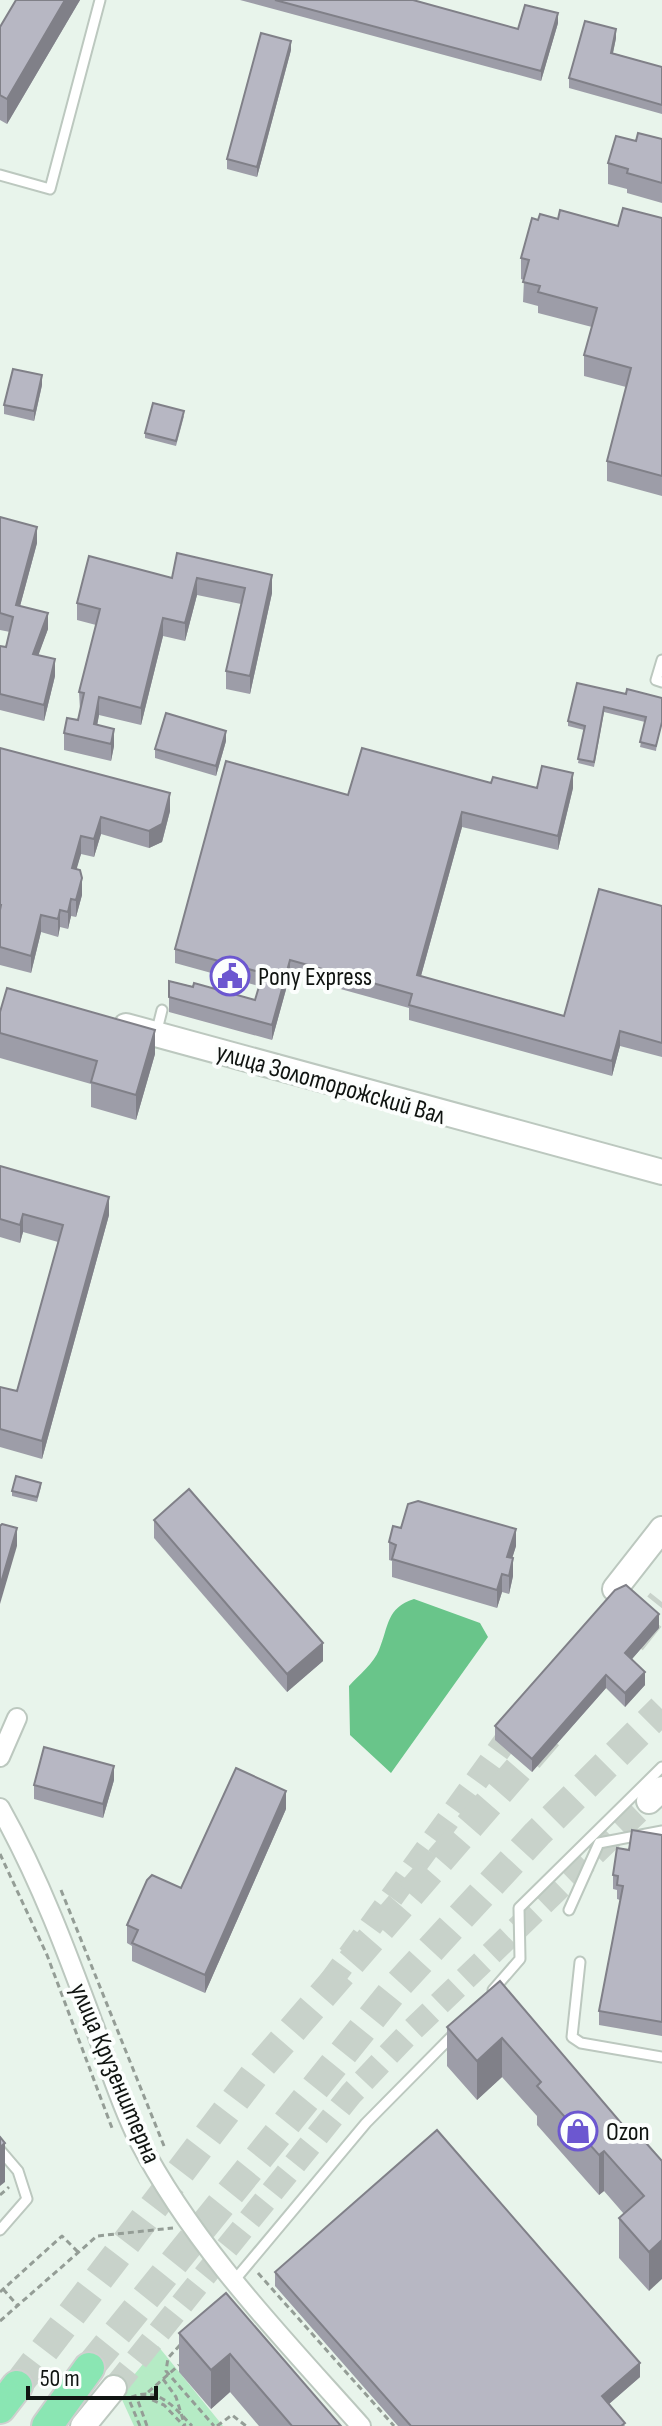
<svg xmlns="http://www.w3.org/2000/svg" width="662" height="2426" font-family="'Sofia Sans Condensed',sans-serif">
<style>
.green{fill:#b5ebc5}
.forest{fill:#69c58a}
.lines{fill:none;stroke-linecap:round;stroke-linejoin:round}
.tertiary-tunnel{stroke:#c8d2ca;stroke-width:24;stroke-dasharray:24 12;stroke-linecap:butt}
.primary-tunnel{stroke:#c8d2ca;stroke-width:30;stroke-dasharray:30 15;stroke-linecap:butt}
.service-casing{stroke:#bcc8bf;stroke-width:13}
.minor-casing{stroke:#bcc8bf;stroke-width:22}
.tertiary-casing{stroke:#bcc8bf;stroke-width:28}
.primary-casing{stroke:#cfd0cf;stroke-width:34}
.path{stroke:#949d96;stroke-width:3;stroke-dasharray:6 4;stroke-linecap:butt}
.service{stroke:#fff;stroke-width:9}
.minor{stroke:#fff;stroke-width:18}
.tertiary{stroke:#fff;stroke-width:24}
.primary{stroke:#8ae6b3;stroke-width:30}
.wall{fill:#9d9da8}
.shaded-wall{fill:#808088}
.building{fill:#b7b7c3;stroke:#808088;stroke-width:2}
.labels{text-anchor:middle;stroke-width:8;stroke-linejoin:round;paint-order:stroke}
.poi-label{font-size:26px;fill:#101411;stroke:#fcfefd;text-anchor:start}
.street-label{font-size:26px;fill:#101411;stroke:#fcfefd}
</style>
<rect width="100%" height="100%" fill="#e8f4eb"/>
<!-- green -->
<path class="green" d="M158,2346L223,2426H134L119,2393Z"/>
<!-- forest -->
<path class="forest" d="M414,1599L480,1623L488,1637L391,1773L350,1735L349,1686C359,1675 374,1663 379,1650C389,1626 386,1608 414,1599Z"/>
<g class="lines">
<!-- tertiary-tunnel -->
<g class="tertiary-tunnel">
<path d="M328,1985L520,1721"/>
<path d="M114,2388L351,2094L406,2036L649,1801"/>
</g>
<!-- primary-tunnel -->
<g class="primary-tunnel">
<path d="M631,1641L662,1602"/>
<path d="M89,2368L398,1985L537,1834L662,1709"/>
<path d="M17,2386L261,2066L549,1734"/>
</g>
<defs>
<g id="service">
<path d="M0,175L50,189L100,0"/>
<path d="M662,660L656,680L662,682"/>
<path d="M156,1034L162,1010"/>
<path d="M569,1910L599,1843L662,1831"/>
<path d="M580,1962L572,2037L581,2043L662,2057"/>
<path d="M493,1990L520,1959L519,1908L662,1767"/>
<path d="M0,2150L18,2171L27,2199L0,2230"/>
<path d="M233,2282L366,2123L454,2034"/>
</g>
<g id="minor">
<path d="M0,1757L17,1718"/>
<path d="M0,1808C40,1879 68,1955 96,2031C109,2067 121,2105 138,2139C195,2248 280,2335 361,2426"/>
</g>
<g id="tertiary">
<path d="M126,1026L662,1172"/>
<path d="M615,1589L662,1529"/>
<path d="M649,1801L662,1789"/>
<path d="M83,2426L114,2388"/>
</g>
<g id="primary">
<path d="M0,2408L17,2386"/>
<path d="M47,2426L89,2368"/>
</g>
</defs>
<!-- service casing -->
<use href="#service" class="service-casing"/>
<!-- minor casing -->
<use href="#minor" class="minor-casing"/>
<!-- tertiary casing -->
<use href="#tertiary" class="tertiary-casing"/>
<!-- primary casing -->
<use href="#primary" class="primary-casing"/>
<!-- path -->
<g class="path">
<path d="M0,1854L47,1955L112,2128"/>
<path d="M61,1890L164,2146"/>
<path d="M0,2195L9,2187"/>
<path d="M258,2273L394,2426"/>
<path d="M3,2289L18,2306"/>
<path d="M0,2292L62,2236L78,2252"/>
<path d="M0,2321L97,2236L173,2228"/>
<path d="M180,2345L168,2358L166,2371L214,2426"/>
<path d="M163,2379L176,2397L185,2426"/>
<path d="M143,2396L164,2405L184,2426"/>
<path d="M140,2426L130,2402L132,2397C158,2386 175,2408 192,2426"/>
<path d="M147,2426L138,2401L179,2365"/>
<path d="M217,2426L232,2415L246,2426"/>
</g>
<!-- service -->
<use href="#service" class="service"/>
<!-- minor -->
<use href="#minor" class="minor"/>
<!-- tertiary -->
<use href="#tertiary" class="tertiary"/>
<!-- primary -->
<use href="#primary" class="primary"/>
</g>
<!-- wall -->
<g class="wall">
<path d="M16,0H80L7,124L0,120V27Z"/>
<path d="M240,0H413L518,29L558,23L541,81Z"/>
<path d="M616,38L613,53L662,67V114L569,88V78Z"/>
<path d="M291,50L257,177L227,169V159Z"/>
<path d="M662,139V203L627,193V189L608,184V163L636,141Z"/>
<path d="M662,218V496L607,481V461L626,387L584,376V355L592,327L538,313V306L523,302L524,280L521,279V258L538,220L558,219L618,226Z"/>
<path d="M42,385L34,421L4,414V405Z"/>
<path d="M184,416L176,446L145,438V433Z"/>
<path d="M0,517L37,543L20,606L48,629L38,655L55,676L44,721L0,710V646L6,647L10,632L0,630Z"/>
<path d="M272,575V593L250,694L226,689V671L241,604L197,595L185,641L163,636L141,725L99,715L97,725L114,746L111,761L64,750V733L78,720L80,710L79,692L96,625L77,620V603L172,578Z"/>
<path d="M626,694L662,698L656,751L640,747L645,722L604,712L594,767L578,763L584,730L568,726V721Z"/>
<path d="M226,741L216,776L155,758V749Z"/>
<path d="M0,748L170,811L162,842L149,848L101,834L94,857L81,854L76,869L82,895L76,917L71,916L68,929L60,927L58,937L41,932L31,973L0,965Z"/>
<path d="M491,783L537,788H573L558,850L462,827L421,976L564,1016L662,906V1057L620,1046L612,1076L409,1020V1008L290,975L272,1040L169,1012V981L255,1000L259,986L175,963V949L348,795Z"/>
<path d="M0,1012L155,1054L136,1120L91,1107V1084L0,1058Z"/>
<path d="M0,1166L109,1215L42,1459L0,1447V1387L17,1391L58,1242L23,1232L20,1243L0,1237Z"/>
<path d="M41,1487L37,1502L12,1496V1491Z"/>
<path d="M154,1520L323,1661L287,1692L154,1538Z"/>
<path d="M401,1528L516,1546L512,1558L513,1576L509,1594L502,1592L497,1608L392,1577V1561L389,1560V1542Z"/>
<path d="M659,1628L632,1659L645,1685L625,1707L606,1688L532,1772L495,1740V1726Z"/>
<path d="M114,1780L103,1818L34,1799V1785Z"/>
<path d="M286,1809L205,1993L132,1961V1946L127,1943V1925L181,1888Z"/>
<path d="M662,1835V2036L599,2025V2011L620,1900L617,1899V1890L613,1889V1875L629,1850Z"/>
<path d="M500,1981L627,2130L662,2161L649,2291L619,2258V2218L624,2214L604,2191L599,2195L537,2125V2116L502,2077L477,2100L447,2066V2027Z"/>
<path d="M275,2272L640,2377L609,2404L625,2426H398L275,2286Z"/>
<path d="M226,2293L341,2426H259L230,2392L211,2409L179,2372V2333Z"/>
</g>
<!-- shaded-wall -->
<g class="shaded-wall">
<path d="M65,0H80L7,124V99Z"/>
<path d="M558,13V23L541,81V71Z"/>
<path d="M616,29V38L611,62V53Z"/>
<path d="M291,41V50L257,177V167Z"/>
<path d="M42,375V385L34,421V411Z"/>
<path d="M37,527V543L16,621V605Z"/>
<path d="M272,575V593L250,694V676Z"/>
<path d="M197,578V595L185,641V623Z"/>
<path d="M48,613V629L33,670V654Z"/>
<path d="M163,618V636L141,725V708Z"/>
<path d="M55,659V676L44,721V705Z"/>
<path d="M99,697V715L94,742V724Z"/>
<path d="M114,729V746L111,761V744Z"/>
<path d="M226,731V741L216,776V766Z"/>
<path d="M573,773V788L558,850V836Z"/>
<path d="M170,793V811L162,842L149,848V831Z"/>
<path d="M462,812V827L417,990V975Z"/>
<path d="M101,817V834L94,857V839Z"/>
<path d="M81,836V854L72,885V868Z"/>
<path d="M82,878V895L76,917V900Z"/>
<path d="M71,899V916L68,929V912Z"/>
<path d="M60,910V927L58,937V919Z"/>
<path d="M41,915V932L31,973V956Z"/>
<path d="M290,960V975L272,1040V1025Z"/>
<path d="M155,1030V1054L136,1120V1095Z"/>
<path d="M620,1031V1046L612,1076V1061Z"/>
<path d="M109,1197V1215L42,1459V1441Z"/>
<path d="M23,1214V1232L20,1243V1225Z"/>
<path d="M17,1528V1546L0,1604V1586Z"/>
<path d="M516,1529V1546L507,1575V1557Z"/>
<path d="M513,1558V1576L509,1594V1576Z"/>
<path d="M502,1574V1592L497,1608V1590Z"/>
<path d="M659,1614V1628L625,1667V1653Z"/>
<path d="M323,1643V1661L287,1692V1674Z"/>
<path d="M645,1672V1685L625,1707V1693Z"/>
<path d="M606,1675V1688L532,1772V1759Z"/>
<path d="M114,1766V1780L103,1818V1804Z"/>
<path d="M286,1791V1809L205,1993V1975Z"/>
<path d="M502,2038V2077L477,2100V2061Z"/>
<path d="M5,2143V2182L0,2186V2147Z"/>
<path d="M604,2151V2191L599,2195V2155Z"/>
<path d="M662,2240V2279L649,2291V2252Z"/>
<path d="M230,2354V2392L211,2409V2370Z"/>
<path d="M640,2363V2377L602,2410V2396Z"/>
</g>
<!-- building -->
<g class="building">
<path d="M16,0H65L7,99L0,95V27Z"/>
<path d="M275,0H413L518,29L525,5L558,13L541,71Z"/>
<path d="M585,21L616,29L611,53L662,67V105L569,78Z"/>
<path d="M261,33L291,41L257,167L227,159Z"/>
<path d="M638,133L662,139V183L627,173L628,169L608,163L616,136L636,141Z"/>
<path d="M623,208L662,218V476L607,461L631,368L584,355L597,308L538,292L540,286L523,282L529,260L521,258L532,218L538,220L540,214L558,219L560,210L618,226Z"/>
<path d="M13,369L42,375L34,411L4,405Z"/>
<path d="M153,403L184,411L176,441L145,433Z"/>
<path d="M0,517L37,527L16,605L48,613L33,654L55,659L44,705L0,694V646L6,647L13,617L0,613Z"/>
<path d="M177,553L272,575L250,676L226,671L245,588L197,578L185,623L163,618L141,708L99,697L94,724L114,729L111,744L64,733L67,718L78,720L84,693L79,692L100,609L77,603L89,556L172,578Z"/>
<path d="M577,683L626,694L627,689L662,698V722L656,746L640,742L646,717L604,707L594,762L578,759L585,726L568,721Z"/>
<path d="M166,713L226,731L216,766L155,749Z"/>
<path d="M0,748L170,793L162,824L149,831L101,817L94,839L81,836L72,868L80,870L82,878L76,900L71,899L68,912L60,910L58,919L41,915L31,956L0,947V910L1,905H0Z"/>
<path d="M362,748L491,783L493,777L537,788L542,766L573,773L558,836L462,812L417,975L564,1016L599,889L662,906V1043L620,1031L612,1061L409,1005L412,994L290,960L272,1025L169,997V981L193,987L194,983L255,1000L263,973L175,949L226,761L348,795Z"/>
<path d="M7,988L155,1030L136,1095L91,1082L97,1061L0,1033V1012Z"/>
<path d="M0,1166L109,1197L42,1441L0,1429V1387L17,1391L63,1225L23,1214L20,1225L0,1219Z"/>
<path d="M16,1476L41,1483L37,1497L12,1491Z"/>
<path d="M189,1489L323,1643L287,1674L154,1520Z"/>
<path d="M418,1501L516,1529L507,1557L513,1558L509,1576L502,1574L497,1590L392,1559L396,1545L389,1542L393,1526L401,1528L408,1504Z"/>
<path d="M2,1524L17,1528L0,1586V1526Z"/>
<path d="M626,1585L659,1614L625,1653L645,1672L625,1693L606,1675L532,1759L495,1726L615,1590Z"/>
<path d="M44,1747L114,1766L103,1804L34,1785Z"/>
<path d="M236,1768L286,1791L205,1975L132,1943L138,1930L127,1925L147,1880L152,1875L181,1888Z"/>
<path d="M632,1830L662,1835V2022L599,2011L623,1886L617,1885L618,1876L613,1875L617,1848L629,1850Z"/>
<path d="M500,1981L627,2130L631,2126L662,2161V2240L649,2252L619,2218L644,2196L604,2151L599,2155L537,2086L541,2082L502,2038L477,2061L447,2027Z"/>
<path d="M437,2130L640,2363L602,2396L625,2423L621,2426H411L275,2272Z"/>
<path d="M0,2137L5,2143L0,2147Z"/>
<path d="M226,2293L341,2426H292L230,2354L211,2370L179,2333Z"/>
</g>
<!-- icons -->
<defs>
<symbol id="civic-ring" viewBox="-11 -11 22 22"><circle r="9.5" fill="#fcfefd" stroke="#6c57d0" stroke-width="1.5"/><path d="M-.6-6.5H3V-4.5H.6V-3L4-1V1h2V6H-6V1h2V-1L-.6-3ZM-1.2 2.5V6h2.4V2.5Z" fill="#6c57d0"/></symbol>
<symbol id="shop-ring" viewBox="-11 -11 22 22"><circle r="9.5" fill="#fcfefd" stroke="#6c57d0" stroke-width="1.5"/><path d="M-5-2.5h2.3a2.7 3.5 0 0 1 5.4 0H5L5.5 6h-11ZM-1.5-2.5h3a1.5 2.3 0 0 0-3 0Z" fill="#6c57d0"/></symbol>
</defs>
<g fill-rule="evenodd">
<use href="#civic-ring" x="208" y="954" width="44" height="44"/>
<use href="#shop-ring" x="556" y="2109" width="44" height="44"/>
</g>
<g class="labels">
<!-- poi labels -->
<g class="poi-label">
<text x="258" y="985">Pony Express</text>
<text x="606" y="2140">Ozon</text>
</g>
<!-- street labels -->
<g class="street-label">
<text transform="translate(331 1083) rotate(16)" y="9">улица Золоторожский Вал</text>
<text transform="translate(116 2073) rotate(67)" y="9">улица Крузенштерна</text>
</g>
</g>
<!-- scale -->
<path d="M28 2386v12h128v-12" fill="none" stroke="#101411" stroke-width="4"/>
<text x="40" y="2386" font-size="24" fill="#101411" stroke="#fcfefd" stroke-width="6" paint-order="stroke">50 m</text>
</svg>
